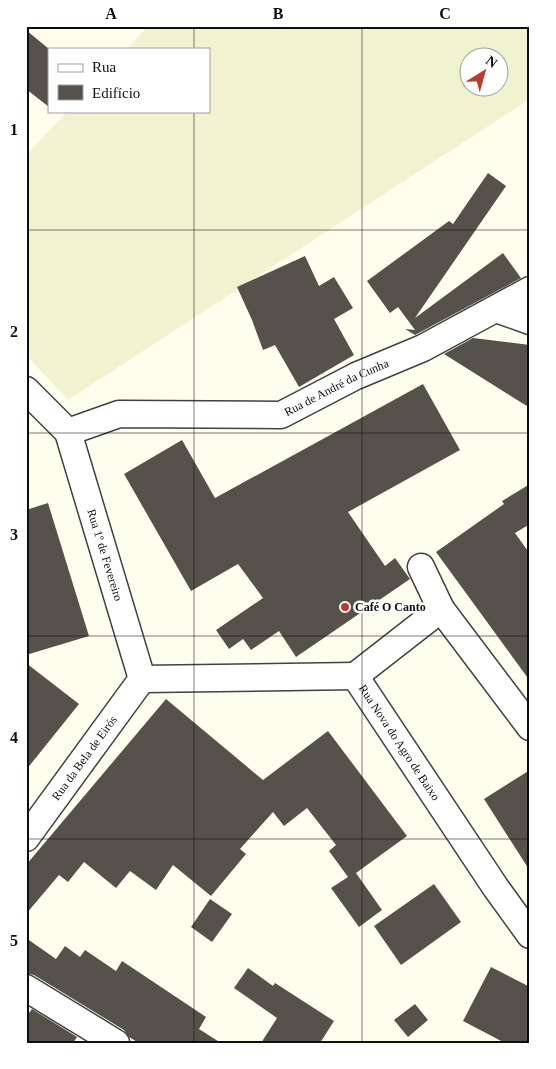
<svg xmlns="http://www.w3.org/2000/svg" width="556" height="1069" font-family="'Times New Roman',serif">
<style>
.farmland{fill:#f0f3d0;fill-rule:evenodd}
.building{fill:#56514b}
.lines{fill:none;stroke-linecap:round;stroke-linejoin:round}
.street-casing{stroke:#414141;stroke-width:29}
.street{stroke:#fff;stroke-width:26}
.grid{fill:none;stroke:#0e0e0e;stroke-width:1;stroke-opacity:0.55}
.poi-dot{fill:#b93d2b;stroke:#fff;stroke-width:2}
.labels{text-anchor:middle;stroke-width:5;stroke-linejoin:round;paint-order:stroke}
.street-label{font-size:12px;fill:#0e0e0e;stroke:#fff}
.poi-label{font-size:12px;font-weight:bold;fill:#0e0e0e;stroke:#fff;text-anchor:start}
.neatline{fill:none;stroke:#0e0e0e;stroke-width:2}
.grid-label{font-size:16px;text-anchor:middle;font-weight:bold;fill:#0e0e0e}
</style>
<rect width="100%" height="100%" fill="#fefeef"/>
<!-- farmland -->
<path class="farmland" d="M148,26H530V99L68,400L26,355V155L68,111H209V49H127ZM468,58H498V88H468Z"/>
<!-- building -->
<g class="building">
<path d="M26,30L49,49V107L26,89Z"/>
<path d="M488,173L506,186L415,318L503,253L521,278L415,335L405,329L415,330L398,307L390,313L367,281L449,221L453,224Z"/>
<path d="M305,256L319,286L334,277L353,308L334,319L354,355L299,387L275,345L263,350L252,320L237,287Z"/>
<path d="M473,338L530,345V408L444,354Z"/>
<path d="M423,384L460,450L348,512L385,566L395,558L410,579L296,657L279,631L251,650L243,639L229,649L216,630L263,598L238,564L191,591L124,474L182,440L215,498Z"/>
<path d="M530,484V524L515,533L530,554V681L436,552L504,504L502,501Z"/>
<path d="M48,503L89,636L26,655V510Z"/>
<path d="M26,663L79,704L26,770Z"/>
<path d="M166,699L263,780L328,731L407,836L356,873L382,910L359,927L331,888L348,877L329,851L336,845L307,808L284,826L273,812L240,849L246,854L211,896L173,865L156,890L130,871L116,888L84,862L68,882L59,875L26,914V865Z"/>
<path d="M530,770V871L484,799Z"/>
<path d="M434,884L461,922L401,965L374,926Z"/>
<path d="M210,899L232,914L212,942L191,927Z"/>
<path d="M26,938L56,959L65,946L80,957L85,950L116,971L122,961L206,1017L199,1029L221,1043H139L129,1037L124,1030L34,975L26,973Z"/>
<path d="M491,967L530,987V1043H505L463,1021Z"/>
<path d="M248,968L273,986L275,983L334,1021L320,1043H261L277,1018L234,988Z"/>
<path d="M415,1004L428,1020L408,1037L394,1020Z"/>
<path d="M32,1009L77,1037L73,1043H26V1017Z"/>
</g>
<g class="lines">
<defs>
<g id="street">
<path d="M496,309L530,321"/>
<path d="M26,390L68,432L142,679"/>
<path id="s1" d="M68,432L119,414L281,415L356,376L423,348L530,290"/>
<path d="M421,567L441,609L530,727"/>
<path id="s2" d="M355,676L496,888L530,935"/>
<path d="M355,676L441,609"/>
<path d="M142,679L355,676"/>
<path id="s3" d="M26,838L142,679"/>
<path d="M26,988L116,1043"/>
</g>
</defs>
<!-- street casing -->
<use href="#street" class="street-casing"/>
<!-- street -->
<use href="#street" class="street"/>
</g>
<!-- grid -->
<path class="grid" d="M194,26V49M362,26V1043M194,111V1043M26,230H530M26,433H530M26,636H530M26,839H530"/>
<!-- markers -->
<circle class="poi-dot" cx="345" cy="607" r="5"/>
<g class="labels">
<!-- street labels -->
<g class="street-label">
<text dy="4" stroke="none"><textPath href="#s1" startOffset="278">Rua de André da Cunha</textPath></text>
<text transform="translate(105 555) rotate(73)" y="4">Rua 1º de Fevereiro</text>
<text dy="4" stroke="none"><textPath href="#s2" startOffset="80">Rua Nova do Agro de Baixo</textPath></text>
<text dy="4" stroke="none"><textPath href="#s3" startOffset="99">Rua da Bela de Eirós</textPath></text>
</g>
<!-- poi labels -->
<g class="poi-label">
<text x="355" y="611">Café O Canto</text>
</g>
</g>
<!-- border -->
<rect width="556" height="1069" fill="none" stroke="#ffffff" stroke-width="55"/>
<!-- legend -->
<rect x="48" y="48" width="162" height="65" fill="#ffffff" stroke="#9f9f9f"/>
<rect x="58" y="64" width="25" height="8" fill="#ffffff" stroke="#9f9f9f"/>
<text x="92" y="72" font-size="15" fill="#0e0e0e">Rua</text>
<rect x="58" y="85" width="25" height="15" fill="#56514b" stroke="#9f9f9f"/>
<text x="92" y="98" font-size="15" fill="#0e0e0e">Edifício</text>
<!-- north arrow -->
<g transform="translate(484 72) rotate(37)"><circle r="24" fill="#ffffff" stroke="#9f9f9f"/>
<path d="M0-4L9 19L0 12L-9 19Z" fill="#b93d2b"/>
<text y="-8" font-size="14" font-weight="bold" text-anchor="middle" fill="#0e0e0e">N</text>
</g>
<rect x="28" y="28" width="500" height="1014" class="neatline"/>
<g class="grid-label">
<text x="111" y="19">A</text>
<text x="278" y="19">B</text>
<text x="445" y="19">C</text>
<text x="14" y="135">1</text>
<text x="14" y="337">2</text>
<text x="14" y="540">3</text>
<text x="14" y="743">4</text>
<text x="14" y="946">5</text>
</g>
</svg>
